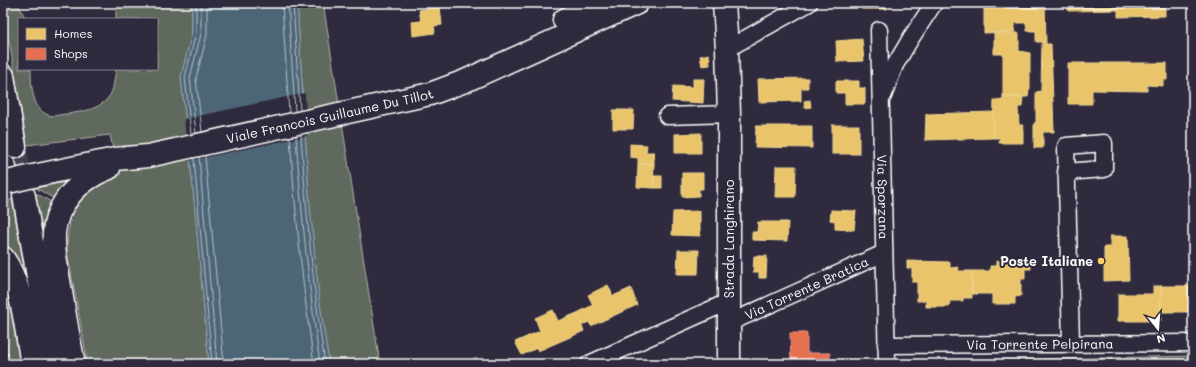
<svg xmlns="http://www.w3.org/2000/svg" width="1196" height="367" font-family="Mali,sans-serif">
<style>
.green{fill:#61695d;stroke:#b0b4ae}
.water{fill:#4d6677;stroke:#94a3ad}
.pier{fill:#2f2a3d}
.homes{fill:#e9c46a;stroke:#f0d697}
.shops{fill:#e76f51;stroke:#ee9a85}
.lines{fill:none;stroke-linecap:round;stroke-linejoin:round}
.shore{stroke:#b8c2c9;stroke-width:1}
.secondary-tunnel{stroke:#443f50;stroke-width:22;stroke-dasharray:22 11;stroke-linecap:butt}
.street-casing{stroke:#fff;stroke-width:19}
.secondary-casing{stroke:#fff;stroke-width:25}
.path{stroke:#fff;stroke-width:2.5;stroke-dasharray:4 3;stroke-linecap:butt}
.street{stroke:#2f2a3d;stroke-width:16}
.secondary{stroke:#2f2a3d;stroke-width:22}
.secondary-bridge-casing{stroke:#fff;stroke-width:25;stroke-linecap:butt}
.secondary-bridge{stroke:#2f2a3d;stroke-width:22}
.poi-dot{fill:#ffd166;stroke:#2f2a3d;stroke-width:1.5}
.labels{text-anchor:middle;stroke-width:4;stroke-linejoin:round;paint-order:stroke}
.street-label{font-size:13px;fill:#fff;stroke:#2f2a3d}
.poi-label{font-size:13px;font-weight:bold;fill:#fff;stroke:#2f2a3d;text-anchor:end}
</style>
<rect width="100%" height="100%" fill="#2f2a3d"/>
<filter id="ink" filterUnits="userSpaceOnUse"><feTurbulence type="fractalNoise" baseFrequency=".025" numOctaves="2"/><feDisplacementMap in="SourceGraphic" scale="8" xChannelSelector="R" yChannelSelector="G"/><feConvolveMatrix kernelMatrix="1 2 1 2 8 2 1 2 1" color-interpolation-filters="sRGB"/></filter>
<g filter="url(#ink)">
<!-- green -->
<g class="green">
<path d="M3,3H17L26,19H19V69H31C31,86 32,114 53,116C74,112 106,113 113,88C114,82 115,75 116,69H157V19H116V3H192V33L181,77L193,188L209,364H88L67,251C67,212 81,189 119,176L110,135L27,145L10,46L3,23Z"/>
<path d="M297,3H326L324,9L380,364H329L319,298L309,197Z"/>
<path d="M65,182L67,183L56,200L36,188Z"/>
<path d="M35,194H37L55,204L48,268Z"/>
<path d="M11,199H12L33,317L8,251L3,245V208Z"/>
<path d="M3,284L11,311L20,364H3Z"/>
<path d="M1193,356V364H914L913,362Z"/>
</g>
<!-- water -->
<path class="water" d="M192,3H297L309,197L319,298L329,364H209L193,188L181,77L192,33Z"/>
<!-- pier -->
<path class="pier" d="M305,93L307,136L188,161L184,119Z"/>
<!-- homes -->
<g class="homes">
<rect x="862" y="3" width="24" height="6"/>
<path d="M1026,3H1045L1046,44H1051L1054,132H1043V148H1034V123H1036V92L1041,91L1042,42H1036V31H1027L1026,23H1015V32L984,33V5H1026Z"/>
<path d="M1068,3H1118V10L1068,11Z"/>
<path d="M1118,3H1165V16L1118,17Z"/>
<path d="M440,7L442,25L434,26L435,33L413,36L412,22L421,21L419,10Z"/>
<path d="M994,33H1019V51L1030,53V89H1029L1028,97H1003V54H994Z"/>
<path d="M862,39L864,61L837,62L836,41Z"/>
<path d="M709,54L710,65L702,66L700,56Z"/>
<path d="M1068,63H1167V80H1163V86L1147,85V91L1092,90V104H1068Z"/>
<path d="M808,78V88H801V101L759,102L758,79Z"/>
<path d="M693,79H704L703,103L672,101L673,86L693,87Z"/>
<path d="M836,81H859V88H865V104H845V93H836Z"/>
<path d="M1003,97H1023L1022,107H1018L1019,125H1023V143H999L1000,138H993L994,100H1003Z"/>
<path d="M810,100L811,107L805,108L804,101Z"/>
<path d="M613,110H634L633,129H613Z"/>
<path d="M994,112L993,138L925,140L926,114Z"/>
<rect x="832" y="125" width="27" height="29"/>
<path d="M756,126H812V148L755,147Z"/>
<path d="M701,133V153H675V134Z"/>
<path d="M630,144L647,145L646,152H654V164H638V158L630,157Z"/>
<path d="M638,164H654L653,188L637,187Z"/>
<path d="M776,166H796L795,197H775Z"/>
<path d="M682,173H703V189H699V196L682,197Z"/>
<path d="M654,176H662V188H653Z"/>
<path d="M831,210L856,211L854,230L835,229V221L830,220Z"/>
<path d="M700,211V236L672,235L673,212Z"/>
<path d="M758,222H788L787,241L752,240V232H757Z"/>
<path d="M1110,236H1128L1129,280L1104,281V247H1110Z"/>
<path d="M678,250H699L698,274H677Z"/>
<path d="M754,256H767L766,278H759V272H753Z"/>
<path d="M907,261L950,262V268L959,267L958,271H972V298H963V301H950L949,307H926V301H917V282H912V269L907,268Z"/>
<path d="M996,261H1031V269H1025V279H1021V296L1015,297V304H992V294H972V271H990V266H996Z"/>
<path d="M608,285L613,296L631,288L637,305L591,326L589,322L582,325L577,313L593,305L588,295Z"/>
<path d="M1153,286H1161V321H1118V294H1153Z"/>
<rect x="1161" y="286" width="32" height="26"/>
<path d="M553,310L558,321L577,313L584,331L538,351L537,348L522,355L515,342L540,331L535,318Z"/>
</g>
<!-- shops -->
<path class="shops" d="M790,333H807V353H830V364H791Z"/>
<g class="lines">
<!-- shore -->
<g class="shore">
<path d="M282,3L289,113"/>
<path d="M288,3L295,111"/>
<path d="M293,3L300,110"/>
<path d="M202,132L196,78L207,35V3"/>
<path d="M196,133L190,78L201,34V3"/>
<path d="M191,134L185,77L196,33V3"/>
<path d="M301,135C306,212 313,288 325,364"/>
<path d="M296,136C301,212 309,288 320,364"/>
<path d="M290,137C295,213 303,289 314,364"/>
<path d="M205,156L224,364"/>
<path d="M199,157L217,364"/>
<path d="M194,158L212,364"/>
</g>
<!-- secondary-tunnel -->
<path class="secondary-tunnel" d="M15,147L24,196"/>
<defs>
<g id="street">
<path id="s1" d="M879,30L887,364"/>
<path d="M727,49L809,3"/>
<path d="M883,96L895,65L911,38L934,3"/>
<path d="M667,116L729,114"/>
<path d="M1066,172L1104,169V143L1066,146L1071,344"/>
<path id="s2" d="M729,323L884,253"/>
<path id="s3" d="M886,345L1193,343"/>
<path d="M589,364L730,301"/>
</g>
<g id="secondary">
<path d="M724,3L727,49L729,114V364"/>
<path d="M564,20L597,3"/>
<path d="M3,76L15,147"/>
<path d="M3,167H5"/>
<path id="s4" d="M33,176L115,159L148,156L430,94L465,81L637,3"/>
<path d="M24,196L53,364"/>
<path d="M3,258C23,285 26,332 32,364"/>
<path d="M74,364C69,340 65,316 61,292C58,273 53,254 54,234C56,202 80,179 109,168"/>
</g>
</defs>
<!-- street casing -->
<use href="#street" class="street-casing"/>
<!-- secondary casing -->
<use href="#secondary" class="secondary-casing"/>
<!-- path -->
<g class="path">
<path d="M693,3H699"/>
<path d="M653,8L663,3"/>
<path d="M3,331L9,364"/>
</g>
<!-- street -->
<use href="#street" class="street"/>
<!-- secondary -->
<use href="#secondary" class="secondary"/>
<defs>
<path id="secondary-bridge" d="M8,182L33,176"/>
</defs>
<!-- secondary-bridge casing -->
<use href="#secondary-bridge" class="secondary-bridge-casing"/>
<!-- secondary-bridge -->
<use href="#secondary-bridge" class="secondary-bridge"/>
</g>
</g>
<!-- markers -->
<circle class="poi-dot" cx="1101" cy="261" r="4"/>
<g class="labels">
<!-- street labels -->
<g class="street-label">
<text dy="5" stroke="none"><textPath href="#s4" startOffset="303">Viale Francois Guillaume Du Tillot</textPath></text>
<text dy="5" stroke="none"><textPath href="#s1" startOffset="167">Via Sporzana</textPath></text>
<text transform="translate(729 239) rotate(-90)" y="5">Strada Langhirano</text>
<text dy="5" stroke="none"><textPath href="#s2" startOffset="85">Via Torrente Bratica</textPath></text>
<text dy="5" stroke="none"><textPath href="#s3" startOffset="154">Via Torrente Pelpirana</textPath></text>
</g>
<!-- poi labels -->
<g class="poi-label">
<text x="1093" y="266">Poste Italiane</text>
</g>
</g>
<!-- margin -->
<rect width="1196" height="367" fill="none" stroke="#2f2a3d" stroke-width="16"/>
<rect x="8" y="8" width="1180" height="351" fill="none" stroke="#fff" stroke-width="1.5" filter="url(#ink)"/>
<!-- legend -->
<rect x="18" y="18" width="140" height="52" fill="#2f2a3d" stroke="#827f8b"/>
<rect x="26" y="28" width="20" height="12" fill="#e9c46a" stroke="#827f8b"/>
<text x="54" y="38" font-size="12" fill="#ffffff">Homes</text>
<rect x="26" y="48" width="20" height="12" fill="#e76f51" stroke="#827f8b"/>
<text x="54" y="58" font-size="12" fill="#ffffff">Shops</text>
<!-- north arrow -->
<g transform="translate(1158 329) rotate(163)" stroke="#2f2a3d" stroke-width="3" paint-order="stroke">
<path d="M0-3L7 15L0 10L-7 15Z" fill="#ffffff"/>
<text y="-6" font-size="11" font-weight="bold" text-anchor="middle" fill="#ffffff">N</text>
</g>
</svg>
